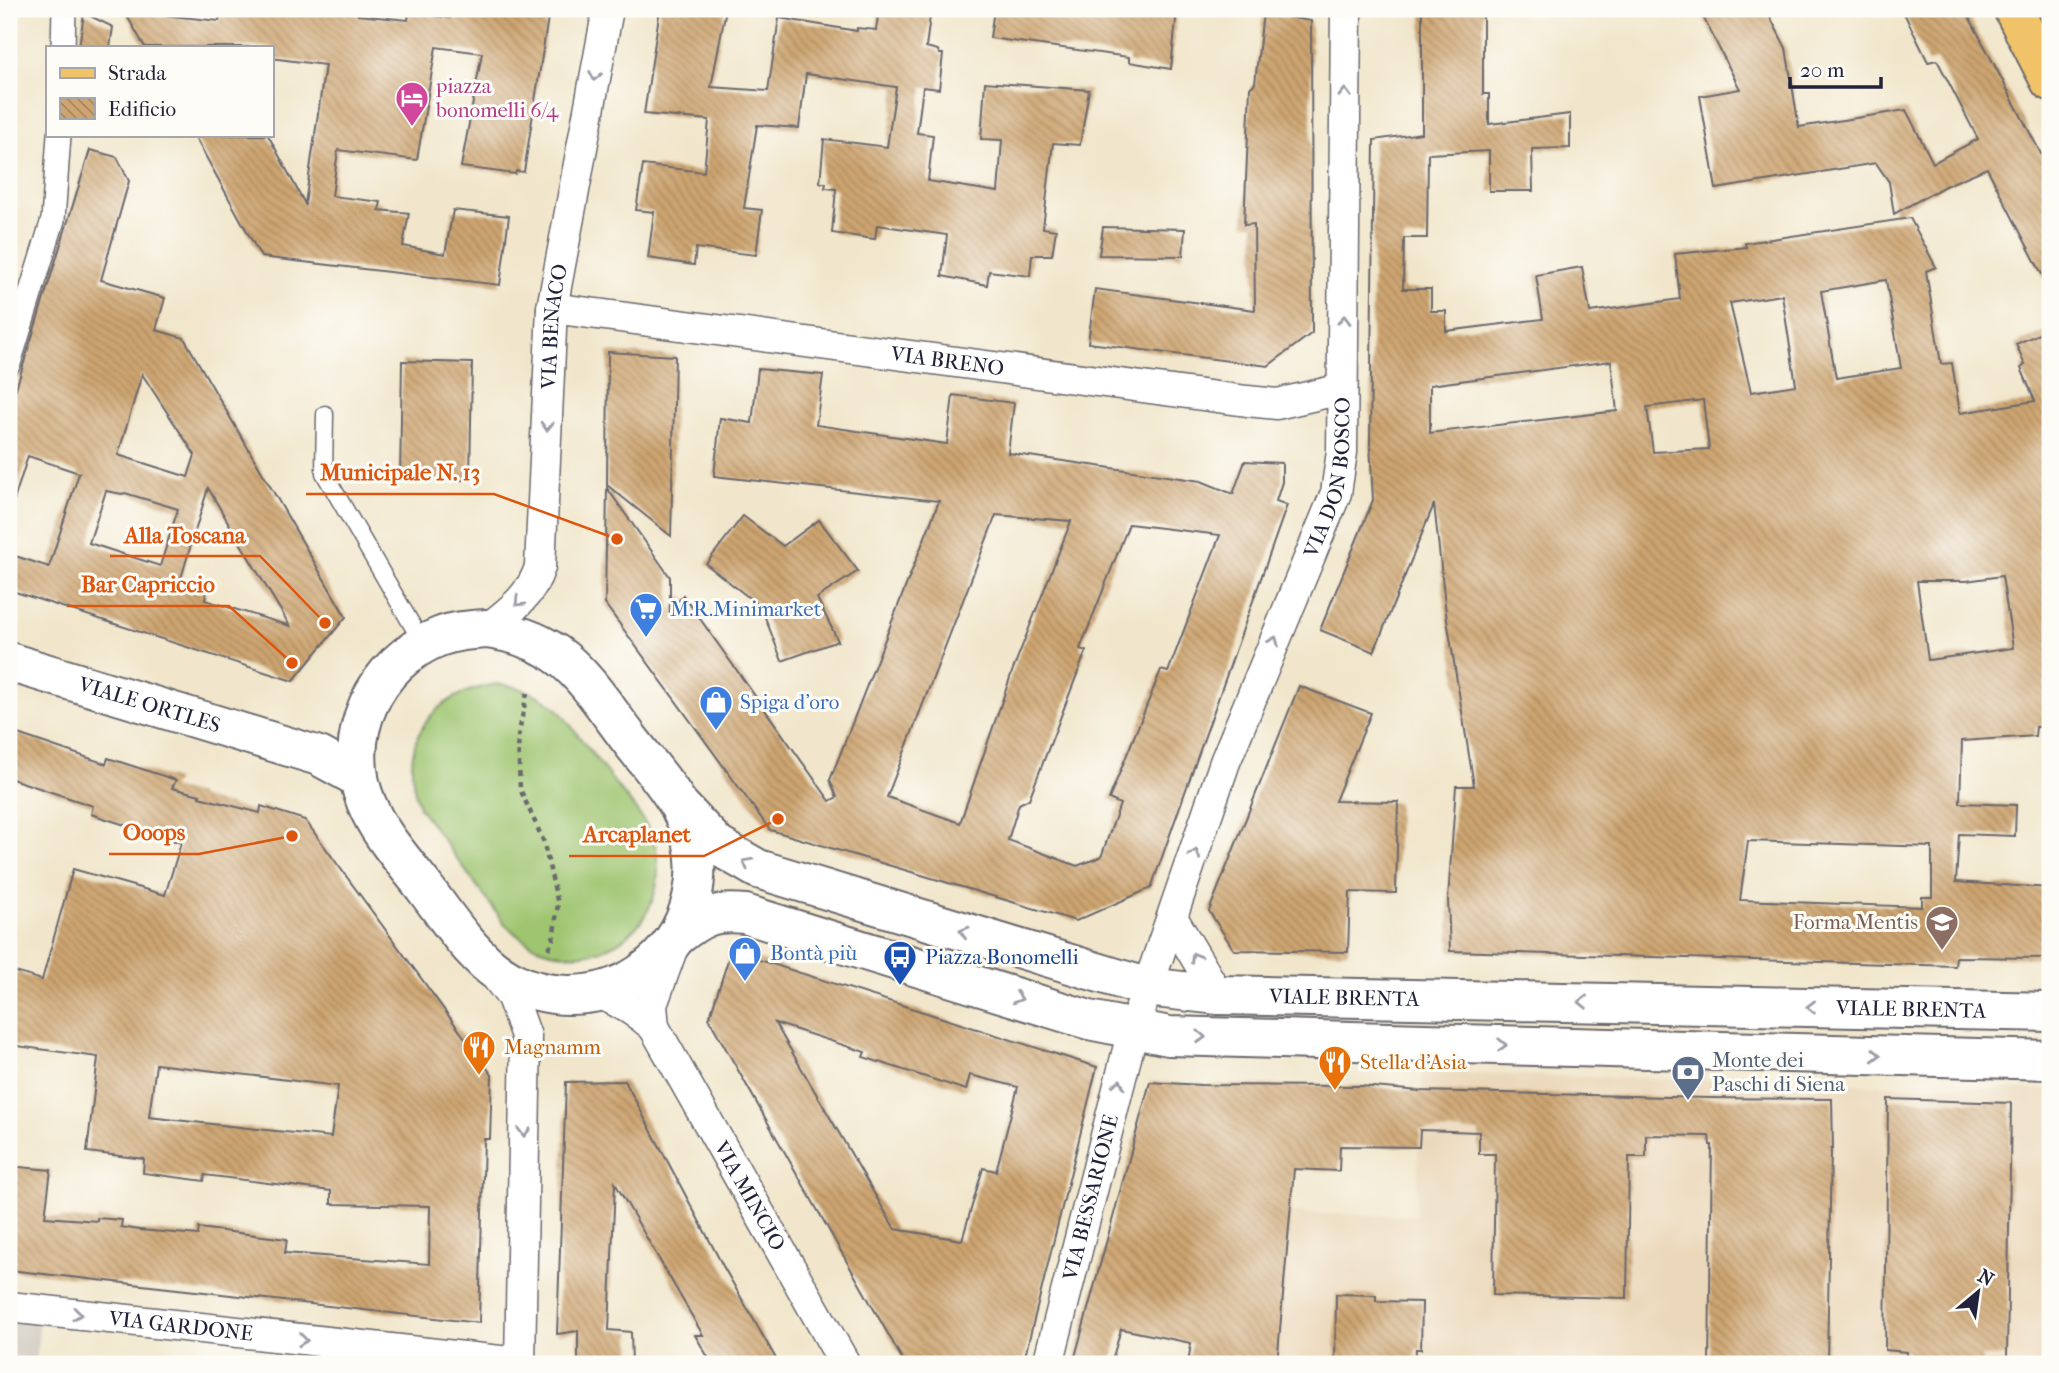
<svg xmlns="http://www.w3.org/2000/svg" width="2059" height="1373" font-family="'IM FELL French Canon',serif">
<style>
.built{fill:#ebd8ba}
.industrial{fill:#cbc3b8}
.grass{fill:#9fc570;stroke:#607456;stroke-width:2}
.building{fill:url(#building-back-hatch);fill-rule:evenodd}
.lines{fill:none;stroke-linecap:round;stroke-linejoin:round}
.service-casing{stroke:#6a676d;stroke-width:19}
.pedestrian-casing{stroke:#6a676d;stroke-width:26}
.minor-casing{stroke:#6a676d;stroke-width:33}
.tertiary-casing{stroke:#6a676d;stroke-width:42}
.primary-casing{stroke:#6a676d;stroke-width:42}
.path{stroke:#6a676d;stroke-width:4.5;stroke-dasharray:5 5;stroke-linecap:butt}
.service{stroke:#fff;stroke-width:16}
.pedestrian{stroke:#fff;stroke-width:23}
.minor{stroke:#fff;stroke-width:30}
.tertiary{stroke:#fff;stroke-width:38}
.primary{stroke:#f0c369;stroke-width:38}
.oneway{stroke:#9c9ca7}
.labels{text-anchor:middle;stroke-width:6;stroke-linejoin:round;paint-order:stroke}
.hotel-label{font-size:21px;fill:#b23c85;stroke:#fdfcf7;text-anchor:start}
.street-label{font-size:21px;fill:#22223b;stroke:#fdfcf7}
.shop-label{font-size:21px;fill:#366cbe;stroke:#fdfcf7;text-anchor:start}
.education-label{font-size:21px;fill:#785e54;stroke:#fdfcf7;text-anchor:end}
.transit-label{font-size:21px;fill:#164399;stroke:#fdfcf7;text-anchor:start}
.food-label{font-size:21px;fill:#c56008;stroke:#fdfcf7;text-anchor:start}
.service-label{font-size:21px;fill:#4e5e75;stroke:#fdfcf7;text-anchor:start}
.leader{fill:none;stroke:#de560e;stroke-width:2.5}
.callout-dot{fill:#de560e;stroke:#fdfcf7;stroke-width:2.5}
.callout-label{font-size:23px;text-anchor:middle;font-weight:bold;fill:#de560e;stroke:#fdfcf7;stroke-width:6;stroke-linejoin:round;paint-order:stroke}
</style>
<defs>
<pattern id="building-back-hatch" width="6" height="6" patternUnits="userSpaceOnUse" patternTransform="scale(1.75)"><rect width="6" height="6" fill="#cea571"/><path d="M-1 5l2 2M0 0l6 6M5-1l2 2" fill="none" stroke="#a7865e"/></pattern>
</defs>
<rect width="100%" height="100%" fill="#fdfcf7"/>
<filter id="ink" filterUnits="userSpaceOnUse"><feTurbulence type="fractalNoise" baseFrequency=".0143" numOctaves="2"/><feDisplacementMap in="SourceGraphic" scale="14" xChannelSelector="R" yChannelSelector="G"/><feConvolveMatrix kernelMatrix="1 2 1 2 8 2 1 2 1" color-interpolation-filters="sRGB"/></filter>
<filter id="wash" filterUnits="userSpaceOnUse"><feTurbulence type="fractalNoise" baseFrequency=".00686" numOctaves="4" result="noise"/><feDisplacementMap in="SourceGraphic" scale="28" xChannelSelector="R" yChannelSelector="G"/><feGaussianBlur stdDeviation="1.57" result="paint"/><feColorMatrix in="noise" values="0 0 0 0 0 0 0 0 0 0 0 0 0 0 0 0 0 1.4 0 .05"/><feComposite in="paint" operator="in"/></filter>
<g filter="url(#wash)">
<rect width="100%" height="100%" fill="#f1e6cb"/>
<!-- built -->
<path class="built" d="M1422,1072L2050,1090V1364H1277L1290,1213L1416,1216Z"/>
<!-- industrial -->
<path class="industrial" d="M9,1312L40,1315L36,1364H9Z"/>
<!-- grass -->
<path class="grass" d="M497,684C519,686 542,695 558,709C577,733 595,758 614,782C629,802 651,824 656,850C673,940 569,991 505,924L419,807C397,740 429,695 497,684Z"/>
<g id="blocks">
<!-- building -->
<g class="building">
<path d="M221,9H359L358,15L408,20L409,13L450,18L451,9L549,11L524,172L516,171L515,174L461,167L482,53L436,47L417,160L338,150L332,196L381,202L379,210L409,213L403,246L445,254L453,210L509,216L500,285L261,257L194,135H268L305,204L325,65L271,58V47H145L124,11L219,21Z"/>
<path d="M660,9H726L711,87L768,91L779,18L857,31V28L876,30L879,9H931L926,47L938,50L939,54H943L939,89L923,87L917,133L933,135L928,181L998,192L1002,140L981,139L985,82L1089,90L1080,145L1053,143L1043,228L1056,230L1052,255H1032L1030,276L989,271L987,285L942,276L947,235L877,225L875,239L832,233L836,189L825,188L826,183H820L824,139L887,147L896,87L806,74L799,128L757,125L744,208L762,210L756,255L696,248L694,265L648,258L654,212L636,210L643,165L704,172L709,120L644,114Z"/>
<path d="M994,9H1177L1171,69L1129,62V57L990,38Z"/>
<path d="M1422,9H1483V94H1489V124L1570,114V148L1532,149L1533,191H1489V151L1428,154L1427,238H1404L1403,289H1431V311H1446V331L1543,319L1536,275L1582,267L1590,312L1680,299L1675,254L1746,247L1745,243L1910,218L1936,267L1926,271L1941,364L1952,363L1960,413L2035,401L2021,368L2025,365L2016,344L2050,329V684H2046L2049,726L2036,727L2035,736L1962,741L1960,803L2016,805L2015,836L1959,834L1956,882L2050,888V958L1956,957L1955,966L1450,951L1448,899L1456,786H1474L1446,613L1434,504L1374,652L1320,630L1373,500L1370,443L1374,140L1422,133ZM1886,280L1901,368L1836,378L1821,291ZM1782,295L1796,385L1751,392L1730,303ZM1611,361L1617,411L1430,433V385ZM1703,400L1709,449L1653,452L1647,407ZM2002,576L2013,648L1928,660L1917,581H1966ZM1748,841L1932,847V897H1922V907L1740,900Z"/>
<path d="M1699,9H1766L1786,48L1799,127L1906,110L1933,163L1978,139L1937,60L1928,62L1902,9H1965L2050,171V290L1987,168L1945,186L1894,214L1889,182L1876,163L1716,189L1700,96L1740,89Z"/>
<path d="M84,13L113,27L110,47H79Z"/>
<path d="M1263,13L1311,21L1312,333L1268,366L1088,343L1095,289L1255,310L1254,224L1244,225L1250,88L1255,83Z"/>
<path d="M90,150L117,157L129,181L101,280L165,298L156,330L184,338L346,617L293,681L9,590V554L49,567L79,473L28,456L14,500L9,499V411ZM142,374L195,455L188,477L118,455ZM208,488L252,563L290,626L205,600L206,593L179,585ZM106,491L122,494L125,493L178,509L160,566L89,543Z"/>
<path d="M1103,227L1185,229L1183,256L1099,255Z"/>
<path d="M608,352L675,356L671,536L607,485Z"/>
<path d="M402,361L472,363L470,480L400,479Z"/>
<path d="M758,369L823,375L816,425L947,444L953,395L1014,403L1008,453L1201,481L1233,494L1245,461L1282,463V482L1276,501L1287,505L1151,888L1076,921L770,830L605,604L607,488L670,577V612L683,595L830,801L837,797L830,780L939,501L714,476L720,418L752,423ZM996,515L1071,521L1012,672L960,823L887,797ZM1129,524L1220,535L1168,672L1161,670L1109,799L1120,804L1101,857L1077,866L1008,840L1019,804L1029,799L1086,651L1080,649Z"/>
<path d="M743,516L783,546L819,520L858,571L817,598L838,641L782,661L761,607L706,564Z"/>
<path d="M1299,686L1371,713L1335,801L1398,802L1396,893L1350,892L1348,952L1234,950L1209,911Z"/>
<path d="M9,731L106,764L108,758L176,780L172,788L200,795L199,797L260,813L261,806L305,820L492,1075L490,1139H484L479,1323L9,1270V1166L51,1170L45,1217L97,1221V1218L122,1220L121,1227L139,1230L198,1235L199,1228L287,1239L285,1253L429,1264L430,1206L331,1204V1191L205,1175L204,1181L143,1173L144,1159L87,1152L98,1057L9,1045V970L42,980L73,869L165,895L181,843L91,814L93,806L9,778ZM156,1064L338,1086L331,1137L149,1117Z"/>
<path d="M731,951L1097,1067L1023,1364H905L709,1019ZM775,1023L865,1052L863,1057L966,1090L970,1075L1018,1087L996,1171L983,1168L962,1240L895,1229Z"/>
<path d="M625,1081L723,1266L779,1364H712L695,1335H703L615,1183L609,1330L631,1332L632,1364H578V1331L557,1334L566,1082Z"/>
<path d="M1150,1082L1201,1085L1361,1086L1420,1091L1710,1098L1832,1099L1833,1149H1831L1827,1364H1709L1712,1145H1710L1709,1136L1646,1135V1157H1629L1627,1298L1493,1295L1495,1154H1479V1132L1420,1130L1419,1147L1340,1146L1339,1171L1294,1169L1277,1364H1188L1191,1343L1121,1329L1111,1364H1073Z"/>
<path d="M1888,1099L2011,1103L2007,1356L1982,1357V1364H1907V1352L1885,1350Z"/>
<path d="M1336,1294L1376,1295V1301L1422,1302L1421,1349H1416L1415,1364H1335Z"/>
</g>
</g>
</g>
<g filter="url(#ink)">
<use href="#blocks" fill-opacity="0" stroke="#6a676d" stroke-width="2"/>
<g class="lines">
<defs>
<path id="service" d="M325,414L324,473L423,644"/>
<g id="pedestrian">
<path d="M63,47L64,9"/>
<path d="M9,363L53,220L59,135"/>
</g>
<g id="minor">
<path id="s1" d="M552,308L1247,401L1277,404L1342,389"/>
<path id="s2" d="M487,629C510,611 531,596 540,567L552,308L608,9"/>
<path d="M1173,919L1218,995"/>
<path d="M492,971L512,997L526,1036L520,1364"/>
<path d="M597,993C619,1001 636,1011 654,1027L652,1005L674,944"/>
<path id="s3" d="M654,1027L845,1364"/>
<path id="s4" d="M9,1307L520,1363"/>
<path id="s5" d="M1048,1364L1133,1030L1225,762L1336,493L1342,452L1346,9"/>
</g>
<g id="tertiary">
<path d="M487,629C564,639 584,679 627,736C644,759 665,781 679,806C711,864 695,936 640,974C619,988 594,995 569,995C496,994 466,943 427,891C406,863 379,835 366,802C340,737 374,662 439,637C454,631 470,630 487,629Z"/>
<path id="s6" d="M9,662L319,756L359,778"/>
<path id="s7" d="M679,805L718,846L758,869L1146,987L1218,995L2050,1012"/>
<path d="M676,937C701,917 712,911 745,914L1089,1020L1169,1036L2050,1060"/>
</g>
<path id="primary" d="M2013,9L2050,81"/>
</defs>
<!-- service casing -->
<use href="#service" class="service-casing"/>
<!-- pedestrian casing -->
<use href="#pedestrian" class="pedestrian-casing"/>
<!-- minor casing -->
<use href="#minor" class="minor-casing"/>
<!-- tertiary casing -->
<use href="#tertiary" class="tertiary-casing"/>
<!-- primary casing -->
<use href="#primary" class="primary-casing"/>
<!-- path -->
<path class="path" d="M527,693L518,737L520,789L543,840L558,904L553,940L547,953"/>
<!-- service -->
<use href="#service" class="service"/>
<!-- pedestrian -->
<use href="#pedestrian" class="pedestrian"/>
<!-- minor -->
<use href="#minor" class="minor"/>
<!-- tertiary -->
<use href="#tertiary" class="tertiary"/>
<!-- primary -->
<use href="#primary" class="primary"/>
</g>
<!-- one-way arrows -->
<defs><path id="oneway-chevron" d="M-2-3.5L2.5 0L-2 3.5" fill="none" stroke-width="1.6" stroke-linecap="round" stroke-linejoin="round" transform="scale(1.75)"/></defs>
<g class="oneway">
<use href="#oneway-chevron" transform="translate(595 76) rotate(101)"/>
<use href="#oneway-chevron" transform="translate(1345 93) rotate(-89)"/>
<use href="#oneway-chevron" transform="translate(1344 320) rotate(-89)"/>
<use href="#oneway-chevron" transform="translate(547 426) rotate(93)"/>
<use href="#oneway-chevron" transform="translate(519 602) rotate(135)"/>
<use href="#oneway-chevron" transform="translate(1274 641) rotate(-68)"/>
<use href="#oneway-chevron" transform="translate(1195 854) rotate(-72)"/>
<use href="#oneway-chevron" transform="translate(747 863) rotate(-152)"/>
<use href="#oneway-chevron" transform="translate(964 932) rotate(-163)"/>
<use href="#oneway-chevron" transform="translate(1195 957) rotate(-121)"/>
<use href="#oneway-chevron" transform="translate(1018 998) rotate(17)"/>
<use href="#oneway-chevron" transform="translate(1583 1002) rotate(-179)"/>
<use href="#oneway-chevron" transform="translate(1811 1007) rotate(-179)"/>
<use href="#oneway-chevron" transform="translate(1201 1037) rotate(2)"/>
<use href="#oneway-chevron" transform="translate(1502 1045) rotate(2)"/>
<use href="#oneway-chevron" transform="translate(1876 1055) rotate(2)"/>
<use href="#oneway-chevron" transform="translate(1119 1084) rotate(-76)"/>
<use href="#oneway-chevron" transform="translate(524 1132) rotate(91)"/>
<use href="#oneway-chevron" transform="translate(77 1314) rotate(6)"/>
<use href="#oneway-chevron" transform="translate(303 1340) rotate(6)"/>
</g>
</g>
<!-- icons -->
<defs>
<symbol id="hotel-pin" viewBox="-11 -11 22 30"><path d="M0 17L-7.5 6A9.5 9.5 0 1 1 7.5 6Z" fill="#d1479c" stroke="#fdfcf7"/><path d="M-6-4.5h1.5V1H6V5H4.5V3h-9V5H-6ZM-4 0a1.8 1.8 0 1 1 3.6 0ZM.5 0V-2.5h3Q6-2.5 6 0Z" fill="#fff"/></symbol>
<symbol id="supermarket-pin" viewBox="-11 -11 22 30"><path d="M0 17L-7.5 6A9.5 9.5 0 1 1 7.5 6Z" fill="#3f7fe0" stroke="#fdfcf7"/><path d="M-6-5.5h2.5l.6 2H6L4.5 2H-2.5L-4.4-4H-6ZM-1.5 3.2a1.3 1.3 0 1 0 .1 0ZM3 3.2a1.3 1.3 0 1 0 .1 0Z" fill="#fff"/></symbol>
<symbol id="shop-pin" viewBox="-11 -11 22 30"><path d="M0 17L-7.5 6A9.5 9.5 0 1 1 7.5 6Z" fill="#3f7fe0" stroke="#fdfcf7"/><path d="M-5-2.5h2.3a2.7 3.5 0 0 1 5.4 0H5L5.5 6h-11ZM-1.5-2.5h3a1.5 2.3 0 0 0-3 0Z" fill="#fff"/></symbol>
<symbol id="university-pin" viewBox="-11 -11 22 30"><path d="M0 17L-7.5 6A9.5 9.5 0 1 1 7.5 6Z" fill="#8d6e63" stroke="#fdfcf7"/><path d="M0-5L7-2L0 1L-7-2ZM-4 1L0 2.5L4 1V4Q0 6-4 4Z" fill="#fff"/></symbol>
<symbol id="bus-pin" viewBox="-11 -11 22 30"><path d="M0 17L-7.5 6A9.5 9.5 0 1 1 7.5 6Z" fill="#1a4fb4" stroke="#fdfcf7"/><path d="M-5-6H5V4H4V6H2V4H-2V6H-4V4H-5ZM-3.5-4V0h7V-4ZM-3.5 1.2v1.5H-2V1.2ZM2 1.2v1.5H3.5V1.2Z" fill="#fff"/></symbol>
<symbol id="restaurant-pin" viewBox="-11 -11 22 30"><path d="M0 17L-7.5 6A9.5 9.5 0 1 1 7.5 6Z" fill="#e8710a" stroke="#fdfcf7"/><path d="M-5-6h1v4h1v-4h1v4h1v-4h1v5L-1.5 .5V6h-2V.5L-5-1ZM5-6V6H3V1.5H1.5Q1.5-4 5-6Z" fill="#fff"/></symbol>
<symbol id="bank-pin" viewBox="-11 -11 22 30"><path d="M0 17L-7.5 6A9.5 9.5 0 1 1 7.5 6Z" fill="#5c6f8a" stroke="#fdfcf7"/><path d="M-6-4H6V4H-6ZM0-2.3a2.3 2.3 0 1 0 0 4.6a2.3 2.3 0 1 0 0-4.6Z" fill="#fff"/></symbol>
</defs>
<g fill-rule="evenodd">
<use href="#hotel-pin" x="393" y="79" width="38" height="52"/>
<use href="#supermarket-pin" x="627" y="590" width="38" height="52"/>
<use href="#shop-pin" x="697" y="683" width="38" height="52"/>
<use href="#university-pin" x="1923" y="903" width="38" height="52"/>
<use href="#shop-pin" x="726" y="934" width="38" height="52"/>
<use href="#bus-pin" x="881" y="938" width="38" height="52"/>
<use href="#restaurant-pin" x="460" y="1028" width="38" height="52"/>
<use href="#restaurant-pin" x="1316" y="1043" width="38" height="52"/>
<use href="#bank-pin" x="1669" y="1053" width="38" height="52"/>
</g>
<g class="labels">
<!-- hotel labels -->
<g class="hotel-label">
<text x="436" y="93">piazza<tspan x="436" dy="24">bonomelli 6/4</tspan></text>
</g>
<!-- street labels -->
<g class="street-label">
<text dy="7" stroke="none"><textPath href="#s2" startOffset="324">VIA BENACO</textPath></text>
<text dy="7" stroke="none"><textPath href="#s1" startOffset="399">VIA BRENO</textPath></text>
<text dy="7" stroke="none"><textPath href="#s5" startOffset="933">VIA DON BOSCO</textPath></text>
<text dy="7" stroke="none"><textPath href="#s6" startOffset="147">VIALE ORTLES</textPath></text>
<text dy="7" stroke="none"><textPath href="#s7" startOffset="707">VIALE BRENTA</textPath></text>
<text dy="7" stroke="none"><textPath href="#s7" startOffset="1274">VIALE BRENTA</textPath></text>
<text dy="7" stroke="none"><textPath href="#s3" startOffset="194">VIA MINCIO</textPath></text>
<text dy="7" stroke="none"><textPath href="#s5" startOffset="172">VIA BESSARIONE</textPath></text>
<text dy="7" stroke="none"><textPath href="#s4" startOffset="173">VIA GARDONE</textPath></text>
</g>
<!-- shop labels -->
<g class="shop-label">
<text x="670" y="616">M.R.Minimarket</text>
<text x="740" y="709">Spiga d'oro</text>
<text x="770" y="960">Bontà più</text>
</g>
<!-- education labels -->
<g class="education-label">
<text x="1918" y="929">Forma Mentis</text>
</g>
<!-- transit labels -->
<g class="transit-label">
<text x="925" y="964">Piazza Bonomelli</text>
</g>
<!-- food labels -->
<g class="food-label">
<text x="504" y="1054">Magnamm</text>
<text x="1360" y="1069">Stella d'Asia</text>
</g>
<!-- service labels -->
<g class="service-label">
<text x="1712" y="1067">Monte dei<tspan x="1712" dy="24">Paschi di Siena</tspan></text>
</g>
</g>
<!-- callouts -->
<path class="leader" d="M617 539L494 494H306M325 623L260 556H110M292 663L229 606H67M292 836L199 854H109M778 819L704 856H569"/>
<g class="callout-dot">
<circle cx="617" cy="539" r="7"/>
<circle cx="325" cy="623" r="7"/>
<circle cx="292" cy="663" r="7"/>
<circle cx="292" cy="836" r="7"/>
<circle cx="778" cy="819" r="7"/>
</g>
<g class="callout-label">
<text x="400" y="480">Municipale N. 13</text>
<text x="185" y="543">Alla Toscana</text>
<text x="148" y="592">Bar Capriccio</text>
<text x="154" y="840">Ooops</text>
<text x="637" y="842">Arcaplanet</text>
</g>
<!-- margin -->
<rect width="2059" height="1373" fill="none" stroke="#fdfcf7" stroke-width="35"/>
<!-- legend -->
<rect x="46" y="46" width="228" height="91" fill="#fdfcf7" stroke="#a5a5ac" stroke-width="2"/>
<rect x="60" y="68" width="35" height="10" fill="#f0c369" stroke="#a5a5ac" stroke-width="2"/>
<text x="108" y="80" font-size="21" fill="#22223b">Strada</text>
<rect x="60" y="98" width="35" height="21" fill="url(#building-back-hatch)" stroke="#a5a5ac" stroke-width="2"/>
<text x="108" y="116" font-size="21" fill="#22223b">Edificio</text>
<!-- north arrow -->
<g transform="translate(1978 1292) rotate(29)" stroke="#fdfcf7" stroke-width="5" paint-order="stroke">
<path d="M0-5L12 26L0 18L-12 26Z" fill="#22223b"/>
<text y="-10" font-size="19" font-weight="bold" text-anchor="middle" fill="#22223b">N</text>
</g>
<!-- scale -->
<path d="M1790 77v10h91v-10" fill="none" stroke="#22223b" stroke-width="3.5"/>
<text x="1800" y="77" font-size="21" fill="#22223b" stroke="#fdfcf7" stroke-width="5" paint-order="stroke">20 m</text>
</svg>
